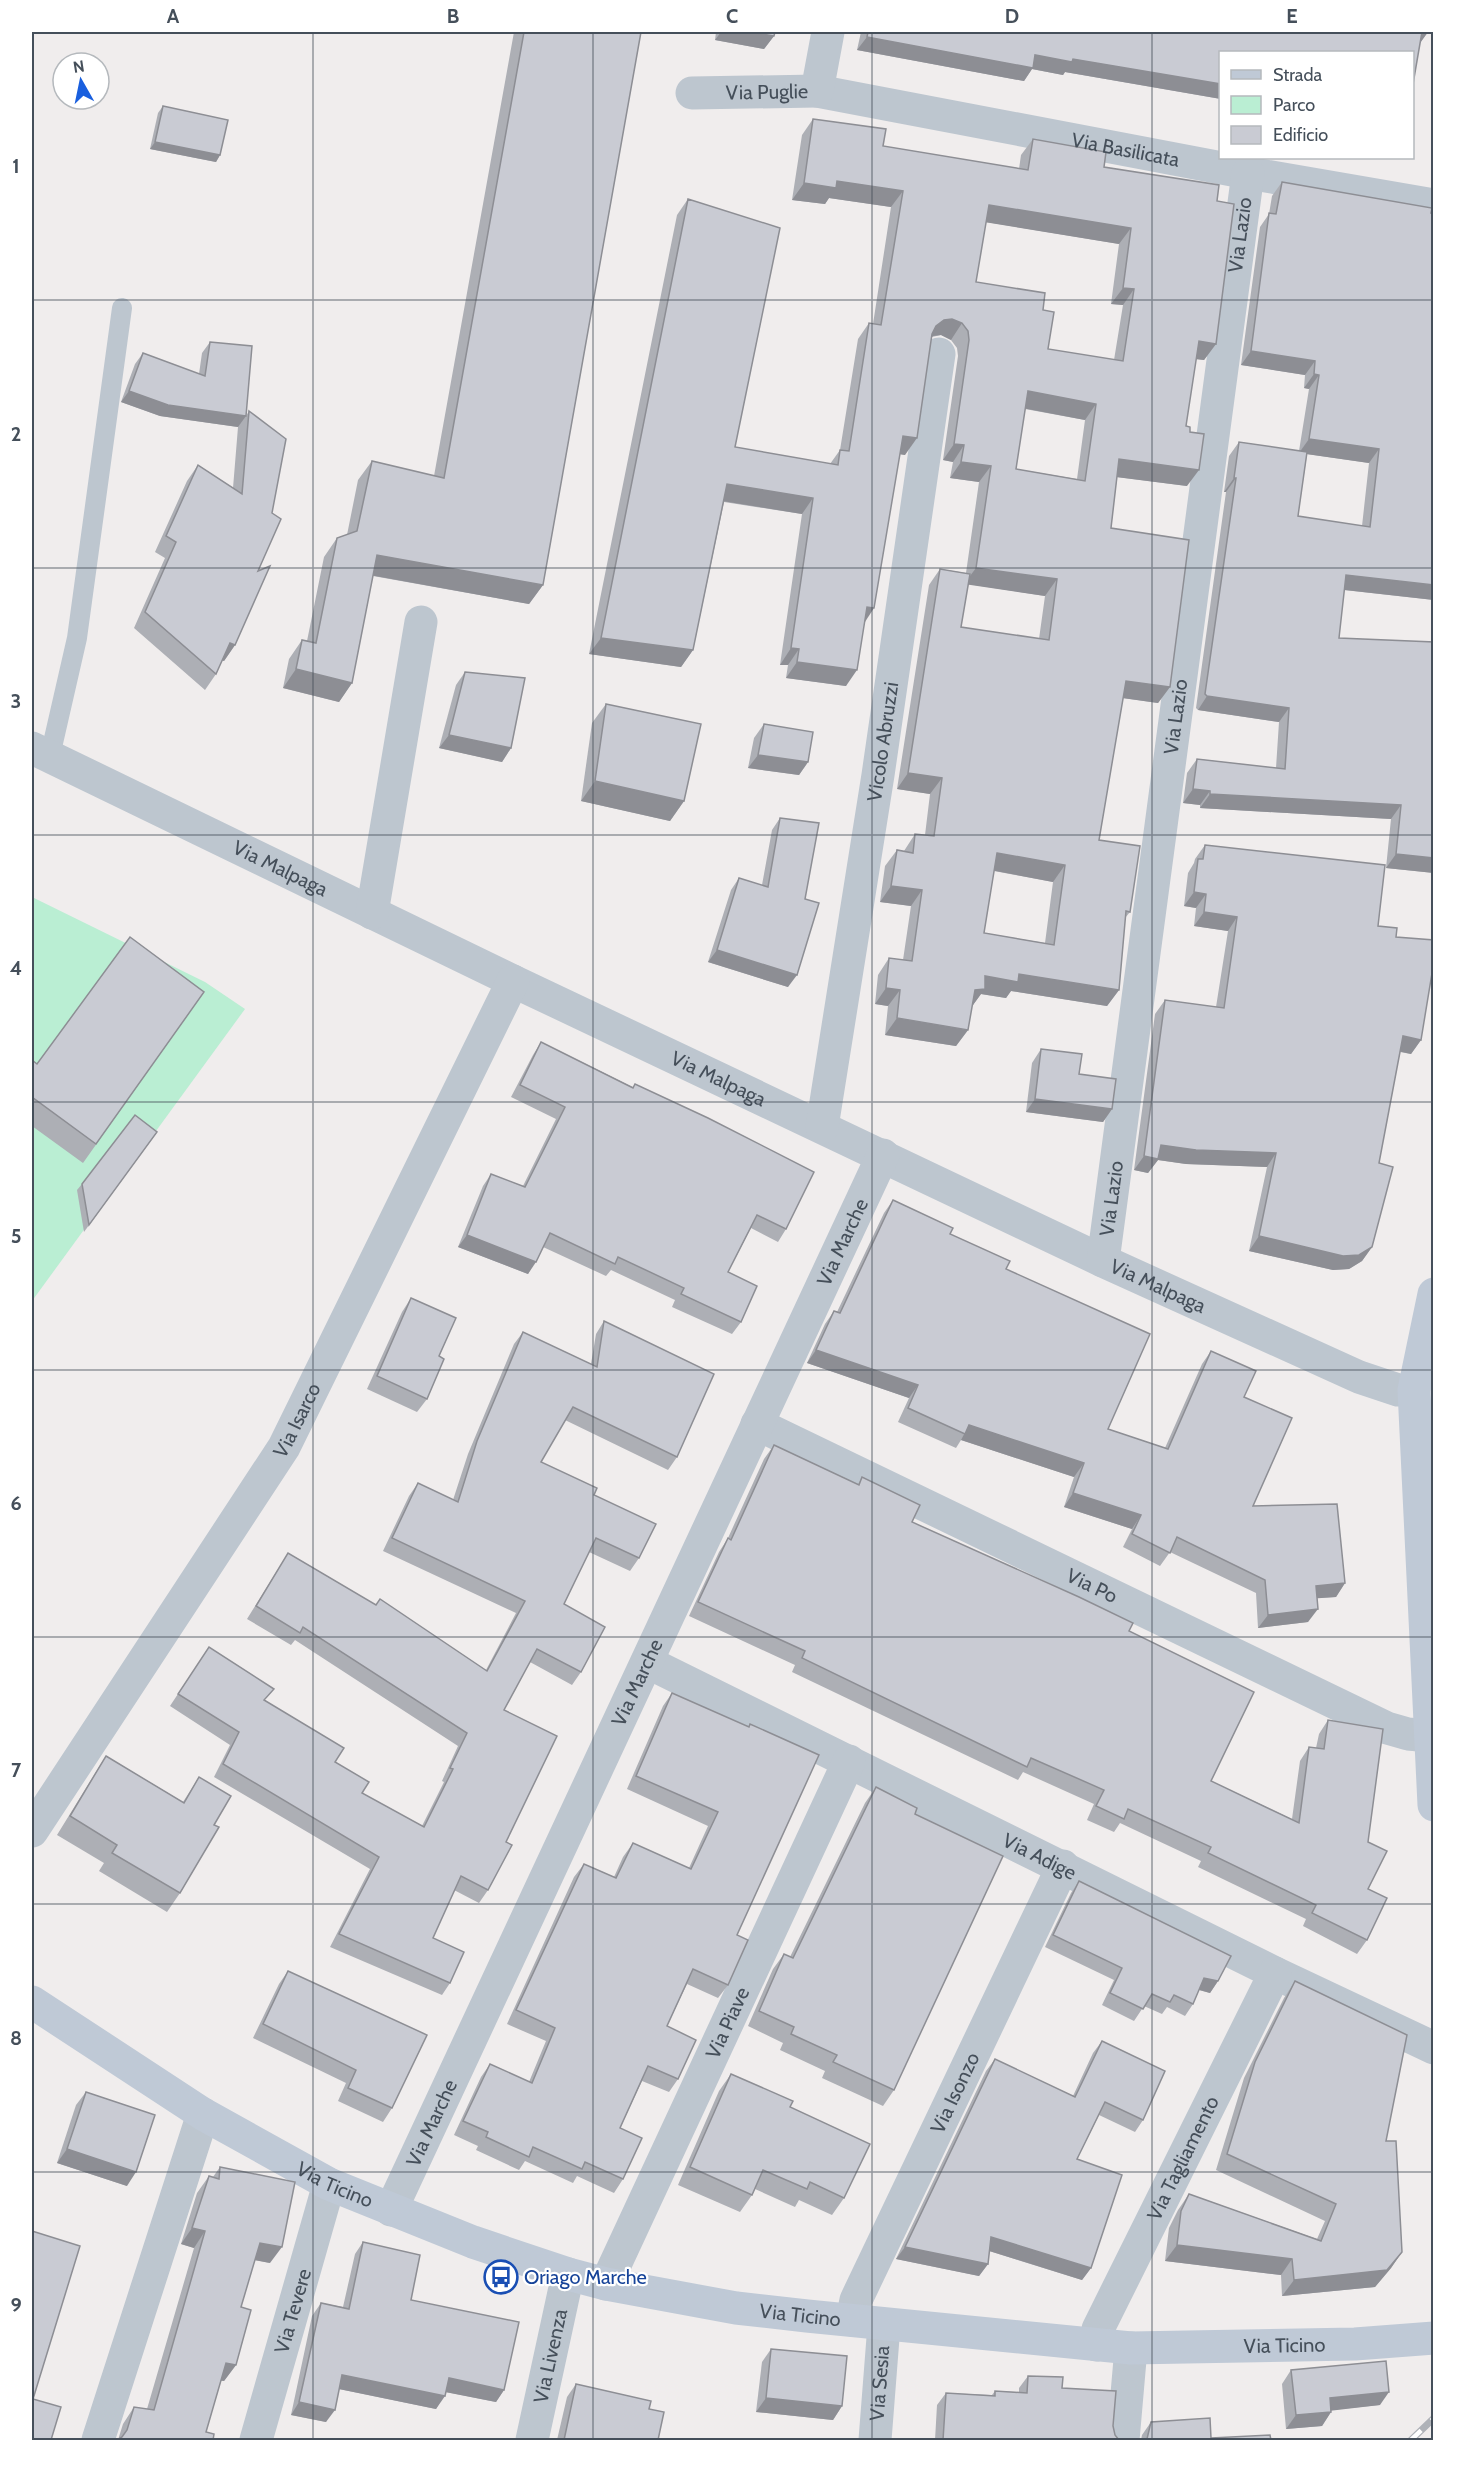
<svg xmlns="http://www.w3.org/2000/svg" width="1465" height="2472" font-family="Cabin,sans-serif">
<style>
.green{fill:#baeed3}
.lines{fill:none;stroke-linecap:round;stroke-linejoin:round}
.lane{stroke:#bdc6cf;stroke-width:20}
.street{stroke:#bdc6cf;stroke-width:33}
.secondary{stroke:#bfc9d6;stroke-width:33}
.rail-casing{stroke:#afb2b8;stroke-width:7}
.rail{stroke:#fff;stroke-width:4.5;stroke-dasharray:14;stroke-linecap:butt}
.wall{fill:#adafb5;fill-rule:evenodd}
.shaded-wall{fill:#8d8e94}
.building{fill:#c9cbd3;stroke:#8d8e94;stroke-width:1.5;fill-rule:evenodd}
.grid{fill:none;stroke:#454f5a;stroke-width:1.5;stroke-opacity:0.55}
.labels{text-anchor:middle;stroke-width:4.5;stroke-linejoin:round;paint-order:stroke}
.street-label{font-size:20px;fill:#454f5a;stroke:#fff}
.transit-label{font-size:20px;fill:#164399;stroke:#fff;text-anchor:start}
.neatline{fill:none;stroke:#454f5a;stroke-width:2}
.grid-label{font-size:20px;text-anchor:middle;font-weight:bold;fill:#454f5a}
</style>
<rect width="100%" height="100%" fill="#f0eded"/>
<!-- green -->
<path class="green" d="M32,897L205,982L245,1009L32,1301Z"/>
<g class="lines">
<!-- lane -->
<path class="lane" d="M50,756L77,638L122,308"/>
<!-- street -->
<g class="street">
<path id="s1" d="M817,91L1248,173L1434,205"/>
<path id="s2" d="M692,93L817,91L828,32"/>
<path id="s3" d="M32,748L513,981L1103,1261L1359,1377L1398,1390H1414"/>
<path d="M372,913L421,622"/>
<path id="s4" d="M822,1127L878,775L939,354"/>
<path id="s5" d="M1103,1261L1248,173"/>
<path id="s6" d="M757,1424L1387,1728L1408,1734L1430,1736"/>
<path id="s7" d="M647,1662L1275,1973L1434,2048"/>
<path id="s8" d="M32,1831L284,1447L513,981"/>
<path id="s9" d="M391,2210L883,1155"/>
<path id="s10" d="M606,2284L849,1761"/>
<path id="s11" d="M852,2320L856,2300L1063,1866"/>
<path id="s12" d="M1096,2345L1098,2329L1275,1973"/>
<path d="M98,2440L203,2114"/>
<path id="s13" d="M256,2440L329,2184"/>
<path id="s14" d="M532,2440L568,2274"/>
<path id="s15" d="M875,2440L884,2325"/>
<path d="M1123,2440L1131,2348"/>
</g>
<!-- secondary -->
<g class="secondary">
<path d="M1434,1294L1414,1390L1434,1805"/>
<path id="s16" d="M32,2002L203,2114L329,2184L473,2242L568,2274L606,2284L736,2308L807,2316L1131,2348L1355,2344L1434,2338"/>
</g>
<defs>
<path id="rail" d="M1411,2440L1434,2418"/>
</defs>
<!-- rail casing -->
<use href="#rail" class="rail-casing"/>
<!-- rail -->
<use href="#rail" class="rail"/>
</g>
<!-- wall -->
<g class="wall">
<path d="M514,32H641L543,585L529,604L373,576L352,683L339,702L283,688L289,659L302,640L307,641L324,557L337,538L347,535L358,480L372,461L434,476Z"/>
<path d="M716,32H775L774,36L764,49L715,40Z"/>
<path d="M861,32H1428L1420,43L1221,52V99L1065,72L1063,75L1032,69L1024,81L857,50Z"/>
<path d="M163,106L220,155L216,162L150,149L158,113Z"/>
<path d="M813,119L883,146L1019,169L1021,155L1033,139L1104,167L1217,201L1216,344L1204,360L1196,359L1186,426L1187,486L1117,477L1111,528L1170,687L1158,703L1123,698L1099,840L1130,912L1125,918L1119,990L1107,1006L1011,991L1006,998L981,994L973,1005L972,1006L968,1030L956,1046L885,1035L888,1006L875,1004L878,975L889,958L903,960L911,906L880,902L885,866L897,850L904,851L915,834L925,835L930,794L897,789L929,585L940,569L966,573L979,482L950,478L953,462L943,460L958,356L957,348L951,340L941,335L932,337L905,455L900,454L864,622L846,686L786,678L788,665H780L802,514L724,502L693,650L681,667L589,654L677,215L688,199L735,447L830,464L840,450L858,339L869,323L873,324L891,207L829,198L825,204L792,200L802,135ZM986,222L1119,244L1111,304L1123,305L1114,360L1048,349L1043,310L976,282ZM1025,409L1085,420L1077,479L1016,469ZM968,584L1045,596L1039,639L961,627ZM994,871L1053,882L1045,943L984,933Z"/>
<path d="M1282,182L1431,213L1434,600L1344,590L1339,638L1434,873L1386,868L1391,819L1200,808V805L1183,803L1187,773L1197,759L1276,768L1279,722L1198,710L1196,708L1226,492H1224L1229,456L1239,442L1299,451L1309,389L1304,388L1305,375L1241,365L1260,227L1269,214L1272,196ZM1307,454L1369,463L1362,526L1298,516Z"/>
<path d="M210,342L246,416L249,411L258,571L235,645L224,661L222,660L216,674L205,690L134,628L165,558L155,552L187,481L198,465L233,488L238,427L160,416L121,402L135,364L143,353L199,374L202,353Z"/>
<path d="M465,672L511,748L502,762L439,748L456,685Z"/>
<path d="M606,704L684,801L670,821L581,801L592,723Z"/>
<path d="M764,724L808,762L799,775L748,768L754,738Z"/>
<path d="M780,818L805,899L788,987L708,962L731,890L739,878L762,885L772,830Z"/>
<path d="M1205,845L1378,926L1396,937L1421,1040L1411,1054L1400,1052L1379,1163L1372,1247L1362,1261L1349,1269L1333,1270L1249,1251L1267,1167L1186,1164L1158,1160L1148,1173L1134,1170L1155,1014L1165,1000L1216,1007L1228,931L1194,926L1196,908L1184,906L1188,873L1194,863L1195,859Z"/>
<path d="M204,992L83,1163L32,1126V1060L37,1064Z"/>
<path d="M541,1042L633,1087L635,1084L786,1229L778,1242L751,1228L728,1272L741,1322L732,1334L672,1307L675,1300L611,1270L606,1276L543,1247L528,1274L458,1247L483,1186L491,1174L523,1186L556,1119L511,1097L533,1055Z"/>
<path d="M1041,1049L1079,1074L1112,1109L1103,1122L1026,1112L1032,1063Z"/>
<path d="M157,1132L84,1232L77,1190L82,1184Z"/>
<path d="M893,1200L950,1234L1006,1269L1108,1429L1165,1448L1202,1364L1211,1351L1244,1397L1253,1506L1345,1583L1336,1597L1317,1598L1308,1622L1258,1628L1256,1593L1170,1552L1160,1566L1123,1547L1132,1529L1064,1507L1074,1477L961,1440L956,1448L898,1422L909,1398L807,1363L825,1324L834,1311L837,1312L884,1213Z"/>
<path d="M411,1298L439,1356L427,1399L417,1412L367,1389L402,1312Z"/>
<path d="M604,1321L677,1457L668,1470L565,1420L541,1462L594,1495L639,1558L630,1571L589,1552L564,1604L581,1672L572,1685L530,1662L504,1710L506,1842L488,1890L479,1903L454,1890L433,1938L450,1983L442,1995L330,1947L370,1869L214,1777L230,1745L170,1706L209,1647L266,1701L335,1762L362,1793L422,1826L444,1782L442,1781L458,1746L295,1640L291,1645L247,1619L280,1566L288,1553L486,1670L516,1613L383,1551L409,1496L418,1483L453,1500L468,1454L514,1344L523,1332L591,1364L596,1334Z"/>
<path d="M774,1445L858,1484L862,1477L912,1522L1129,1631L1211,1781L1292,1819L1300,1761L1309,1747L1316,1748L1319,1734L1328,1720L1368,1842L1367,1940L1357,1954L1303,1926L1306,1919L1198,1867L1201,1861L1120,1823L1114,1832L1087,1820L1094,1804L1023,1772L1018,1780L792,1672L795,1665L689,1616L719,1552L728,1538L764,1459Z"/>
<path d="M672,1693L748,1727L750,1724L737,1935L728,1985L718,1998L687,1984L667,2026L678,2079L669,2092L642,2081L620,2128L623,2179L614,2193L577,2176L573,2183L525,2161L519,2170L476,2150L478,2146L454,2135L481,2077L490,2064L529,2082L546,2041L507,2024L574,1877L584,1864L614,1877L623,1857L633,1843L689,1868L708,1826L627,1789L663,1706Z"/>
<path d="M106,1756L183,1802L199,1777L214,1825L180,1893L167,1912L99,1871L104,1863L57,1835L94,1775Z"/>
<path d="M876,1787L915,1814L894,2090L883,2106L822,2078L825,2071L780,2050L783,2043L748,2026L773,1969L784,1954L790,1957L865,1803Z"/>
<path d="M1079,1881L1218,1981L1210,1993L1199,1990L1193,2004L1185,2016L1167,2007L1162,2014L1144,2006L1134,2021L1102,2005L1114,1980L1045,1947L1071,1893Z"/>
<path d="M288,1971L392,2108L383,2122L338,2101L346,2083L253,2038L279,1984Z"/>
<path d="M1295,1981L1386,2141L1402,2252L1391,2268L1375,2287L1282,2296L1281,2275L1165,2261L1169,2228L1178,2210L1189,2194L1317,2239L1325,2221L1216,2170L1244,2078L1284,1998Z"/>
<path d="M1102,2041L1143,2120L1135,2132L1099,2115L1077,2159L1091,2268L1082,2280L989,2251L988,2264L979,2276L896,2259L986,2071L995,2059L1073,2096L1093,2053Z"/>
<path d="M731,2074L790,2107L844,2198L832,2215L799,2200L795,2207L755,2189L752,2195L740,2212L678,2185L719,2091Z"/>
<path d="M86,2092L127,2186L57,2163L76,2105Z"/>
<path d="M220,2167L270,2263L255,2260L241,2307L236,2365L224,2381H221L206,2432L118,2440L123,2424L134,2407L147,2409L194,2248L181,2244L197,2193L209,2176L213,2177Z"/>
<path d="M363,2242L411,2300L504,2390L496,2402L446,2392L436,2409L339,2389L326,2422L291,2415L312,2316L321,2303L343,2307L355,2254Z"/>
<path d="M771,2349L842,2406L833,2420L756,2412L762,2362Z"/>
<path d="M1291,2370L1380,2405L1331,2410V2412L1322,2426L1286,2429L1282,2384Z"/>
<path d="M1028,2376L1062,2388L1113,2426L1115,2435L1119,2440H935L937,2405L946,2393L992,2395L995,2391L1019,2392V2388Z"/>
<path d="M576,2384L649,2409L658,2440H557L567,2397Z"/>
<path d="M1151,2422L1211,2438L1271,2440H1141L1142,2435Z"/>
</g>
<!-- shaded-wall -->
<g class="shaded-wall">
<path d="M721,32H750L774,36L764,49L715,40Z"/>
<path d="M1421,32H1428L1420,43Z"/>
<path d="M867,37L1073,59L1221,84V99L1065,72L1063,75L1032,69L1024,81L857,50Z"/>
<path d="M155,142L220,155L216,162L150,149Z"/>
<path d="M837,181L903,191L891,207L829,198L825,204L792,200L804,183Z"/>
<path d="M989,205L1131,228L1119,244L978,221Z"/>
<path d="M1123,288L1134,289L1123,305L1111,304Z"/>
<path d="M952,319L962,323L951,340L941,335L933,336L925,342L936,326L944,320Z"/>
<path d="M1199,341L1216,344L1204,360L1187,358Z"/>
<path d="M1251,351L1315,361L1305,375L1241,365Z"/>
<path d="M1314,374L1319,375L1309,389L1304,388Z"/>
<path d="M129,391L246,416L238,427L160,416L121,402Z"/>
<path d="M1028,391L1096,404L1085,420L1017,407Z"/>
<path d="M903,436L917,438L905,455L892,453Z"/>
<path d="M1309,439L1379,449L1369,463L1299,453Z"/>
<path d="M954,444L964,445L953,462L943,460Z"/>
<path d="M1119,459L1199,470L1187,486L1108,476Z"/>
<path d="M961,462L991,466L979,482L950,478Z"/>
<path d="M1234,478H1236L1226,492H1224Z"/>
<path d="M727,484L813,498L802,514L716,500Z"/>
<path d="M377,555L543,585L529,604L364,574Z"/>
<path d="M976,568L1057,579L1045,596L964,584Z"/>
<path d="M1346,575L1434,585V600L1336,589Z"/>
<path d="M867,607L874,608L863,625Z"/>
<path d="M601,638L693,650L681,667L589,654Z"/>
<path d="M230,643L235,645L224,661L219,659Z"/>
<path d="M791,648L799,649L788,665H780Z"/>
<path d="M797,662L857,670L846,686L786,678Z"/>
<path d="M296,669L352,683L339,702L283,688Z"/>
<path d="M1126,681L1170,687L1158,703L1115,697Z"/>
<path d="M1207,696L1289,708L1279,722L1198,710Z"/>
<path d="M449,735L511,748L502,762L439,748Z"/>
<path d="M758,755L808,762L799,775L748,768Z"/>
<path d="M908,773L942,778L930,794L897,789Z"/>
<path d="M595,781L684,801L670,821L581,801Z"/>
<path d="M1193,789L1210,791L1200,805L1183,803Z"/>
<path d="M1210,794L1401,805L1391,819L1200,808Z"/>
<path d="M997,853L1065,865L1053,882L985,869Z"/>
<path d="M1396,854L1434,858V873L1386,868Z"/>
<path d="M891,886L922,890L911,906L880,902Z"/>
<path d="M1194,892L1206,894L1196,908L1184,906Z"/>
<path d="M1204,912L1237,917L1228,931L1194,926Z"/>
<path d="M717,950L797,975L788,987L708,962Z"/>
<path d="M1019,974L1119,990L1107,1006L1011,991L1006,998L981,994L973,1005L963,1006L985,976Z"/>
<path d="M886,988L900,990L888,1006L875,1004Z"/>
<path d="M897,1018L968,1030L956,1046L885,1035Z"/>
<path d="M1403,1036L1421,1040L1411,1054L1393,1050Z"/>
<path d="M1035,1099L1112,1109L1103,1122L1026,1112Z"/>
<path d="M1161,1145L1276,1153L1267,1167L1186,1164L1158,1160L1148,1173L1134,1170L1144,1156Z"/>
<path d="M467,1235L536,1262L528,1274L458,1247Z"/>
<path d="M1259,1236L1372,1247L1362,1261L1349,1269L1333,1270L1249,1251Z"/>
<path d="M816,1350L918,1385L909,1398L807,1363Z"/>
<path d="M969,1425L1084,1463L1074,1477L961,1440Z"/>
<path d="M1073,1493L1141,1515L1132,1529L1064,1507Z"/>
<path d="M1345,1583L1336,1597L1307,1599L1316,1586Z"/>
<path d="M1318,1609L1308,1622L1258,1628L1268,1615Z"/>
<path d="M1204,1978L1218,1981L1210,1993L1196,1989Z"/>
<path d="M67,2149L136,2172L127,2186L57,2163Z"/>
<path d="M192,2228L205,2231L194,2248L181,2244Z"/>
<path d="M991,2237L1091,2268L1082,2280L983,2249Z"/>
<path d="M260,2243L282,2247L270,2263L249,2259Z"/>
<path d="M1177,2245L1292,2259L1281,2275L1165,2261Z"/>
<path d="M905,2247L988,2264L979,2276L896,2259Z"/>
<path d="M1402,2252L1391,2268L1375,2287L1282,2296L1294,2280Z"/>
<path d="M226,2363L236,2365L224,2381L215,2379Z"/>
<path d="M342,2375L445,2396L436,2409L334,2388Z"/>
<path d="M449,2378L504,2390L496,2402L440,2391Z"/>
<path d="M1389,2392L1380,2405L1320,2412L1330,2398Z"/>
<path d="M766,2398L842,2406L833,2420L756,2412Z"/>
<path d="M299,2402L335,2410L326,2422L291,2415Z"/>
<path d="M1331,2412L1322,2426L1286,2429L1296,2415Z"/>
</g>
<!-- building -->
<g class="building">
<path d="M524,32H641L543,585L377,555L352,683L296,669L302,640L316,643L337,538L357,531L372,461L444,478Z"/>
<path d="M750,32H775L774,36Z"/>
<path d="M868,32H1422L1413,84V52H1221V84L1073,59L1072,62L1035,55L1033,68L867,37Z"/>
<path d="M163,106L228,120L220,155L155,142Z"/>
<path d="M813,119L886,129L883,146L1028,170L1033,139L1106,152L1104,167L1219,185L1217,201L1234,204L1216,344L1199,341L1186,426L1190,427V432L1204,434L1199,470L1119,459L1111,528L1189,540L1170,687L1126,681L1099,840L1140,846L1130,912L1126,911L1119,990L1019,974L1018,982L985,976V989L975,990L968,1030L897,1018L900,990L886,988L889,958L912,961L922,890L891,886L897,850L913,853L915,834L934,836L942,778L908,773L940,569L970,574L961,627L1049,640L1057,579L976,568L991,466L961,462L964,445L954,444L969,340L968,331L962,323L952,319L944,320L936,326L932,334L917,438L903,436L874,608L867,607L857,670L797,662L799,649L791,648L813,498L727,484L693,650L601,638L688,199L780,228L735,447L838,465L840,450L849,451L869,323L881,325L903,191L837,181L836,188L804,183ZM989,205L1131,228L1123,288L1134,289L1123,361L1048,349L1054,312L1043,310L1045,293L976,282ZM1028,391L1096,404L1085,481L1016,469ZM997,853L1065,865L1054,945L984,933Z"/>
<path d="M1282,182L1432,208L1431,213H1434V585L1346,575L1339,638L1434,642V858L1396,854L1401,805L1210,794V791L1193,789L1197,759L1285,769L1289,708L1207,696L1205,694L1236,478H1234L1239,442L1307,452L1298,516L1370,527L1379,449L1309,439L1319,375L1314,374L1315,361L1251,351L1269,213L1276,214Z"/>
<path d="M210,342L252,346L246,416L168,405L129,391L143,353L205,376Z"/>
<path d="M249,411L286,439L272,513L281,519L258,571L270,566L235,645L230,643L216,674L145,612L176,542L166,536L198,465L242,494Z"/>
<path d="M465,672L525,678L511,748L449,735Z"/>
<path d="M606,704L701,724L684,801L595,781Z"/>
<path d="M764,724L813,732L808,762L758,755Z"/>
<path d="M780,818L819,823L805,899L819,903L797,975L717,950L739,878L768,887Z"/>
<path d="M1205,845L1385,865L1378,926L1397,928L1396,937L1434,940V961L1421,1040L1403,1036L1379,1163L1393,1167L1372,1247L1359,1255L1343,1256L1259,1236L1276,1153L1196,1150L1161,1145L1158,1159L1144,1156L1165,1000L1224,1008L1237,917L1204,912L1206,894L1194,892L1198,859H1203Z"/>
<path d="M130,937L204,992L96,1144L32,1097V1060L37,1064Z"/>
<path d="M541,1042L633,1088L635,1084L708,1118L814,1172L786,1229L757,1215L728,1272L757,1286L741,1322L681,1294L684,1288L618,1257L615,1264L550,1233L536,1262L467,1235L491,1174L525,1187L565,1107L520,1085Z"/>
<path d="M1041,1049L1082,1054L1079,1074L1116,1079L1112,1109L1035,1099Z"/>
<path d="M135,1115L157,1132L89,1225L82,1184Z"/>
<path d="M893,1200L953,1228L950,1234L1010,1261L1006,1269L1150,1334L1108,1429L1168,1449L1211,1351L1256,1371L1244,1397L1292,1418L1253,1506L1337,1504L1345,1583L1316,1586L1318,1609L1268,1615L1265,1580L1177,1537L1170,1553L1132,1534L1141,1515L1073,1493L1084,1463L969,1425L965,1434L908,1408L918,1385L816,1350L834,1311L840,1313Z"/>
<path d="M411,1298L456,1318L439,1356L444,1359L427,1399L377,1376Z"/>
<path d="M604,1321L714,1374L677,1457L573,1407L541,1462L597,1488L594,1495L656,1524L639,1558L596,1538L564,1604L605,1627L581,1672L537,1649L504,1710L557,1736L506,1842L512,1845L488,1890L461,1876L433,1938L464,1952L450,1983L339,1934L379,1857L223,1764L239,1732L178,1694L209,1647L274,1689L264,1700L344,1748L335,1762L369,1782L362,1793L424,1827L453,1769L450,1768L467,1733L303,1627L300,1633L256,1606L288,1553L376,1605L380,1599L487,1671L525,1601L392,1538L418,1483L458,1502L477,1441L523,1332L597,1367Z"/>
<path d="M774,1445L859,1485L862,1477L920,1505L912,1522L1079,1597L1133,1623L1129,1631L1254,1692L1211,1781L1299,1823L1309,1747L1324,1749L1328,1720L1383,1729L1368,1842L1387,1851L1368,1889L1387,1898L1367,1940L1312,1913L1316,1905L1208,1853L1211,1847L1128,1809L1124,1819L1096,1806L1104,1790L1031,1758L1027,1767L802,1658L805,1651L698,1602L728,1538L731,1540Z"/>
<path d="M672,1693L749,1727L750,1724L819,1755L737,1935L748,1940L728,1985L693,1969L667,2026L696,2040L678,2079L648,2066L620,2128L642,2138L623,2179L585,2162L582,2169L533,2147L529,2157L486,2137L488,2132L463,2121L490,2064L532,2083L555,2028L516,2010L584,1864L616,1878L633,1843L691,1869L718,1812L636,1776Z"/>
<path d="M106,1756L184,1803L199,1777L231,1796L214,1825L219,1827L180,1893L112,1853L117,1845L70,1816Z"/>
<path d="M876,1787L917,1808L915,1814L1003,1856L894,2090L833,2062L837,2055L791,2034L794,2027L759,2011L784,1954L793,1958Z"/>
<path d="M1079,1881L1231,1956L1218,1981L1204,1978L1193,2004L1174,1995L1170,2002L1152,1994L1143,2009L1110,1993L1122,1968L1053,1935Z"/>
<path d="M288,1971L427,2035L392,2108L348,2088L356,2070L263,2024Z"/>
<path d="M1295,1981L1407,2035L1386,2141H1396L1402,2252L1387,2270L1294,2280L1292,2259L1177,2245L1181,2211L1189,2194L1321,2241L1336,2204L1227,2154L1255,2062Z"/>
<path d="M1102,2041L1165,2071L1143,2120L1105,2102L1077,2159L1122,2175L1091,2268L991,2237L988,2264L905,2247L995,2059L1075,2097Z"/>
<path d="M731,2074L793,2101L790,2107L870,2144L844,2198L810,2182L807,2189L763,2170L752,2195L690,2167Z"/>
<path d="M86,2092L155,2115L136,2172L67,2149Z"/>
<path d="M220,2167L295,2182L282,2247L260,2243L241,2307L251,2310L236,2365L226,2363L206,2432L214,2434L213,2440H117L122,2437L127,2430L134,2407L154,2410L205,2231L192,2228L209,2176L219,2179Z"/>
<path d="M32,2231L80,2246L33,2399L61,2407L51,2440H32Z"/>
<path d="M363,2242L420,2255L411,2300L519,2322L504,2390L449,2378L445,2396L342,2375L335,2410L299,2402L321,2303L349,2309Z"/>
<path d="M771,2349L847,2356L842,2406L766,2398Z"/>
<path d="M1386,2361L1389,2392L1330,2398L1331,2412L1296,2415L1291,2370Z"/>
<path d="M1028,2376L1063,2377L1062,2388L1116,2391L1113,2426L1115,2435L1119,2440H943L946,2393L995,2396V2391L1027,2393Z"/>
<path d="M576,2384L651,2401L649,2409L664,2412L658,2440H564Z"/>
<path d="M1210,2418L1211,2438L1270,2435L1271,2440H1144L1147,2439L1151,2422Z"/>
</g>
<!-- grid -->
<path class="grid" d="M313,32V2440M593,32V2440M872,32V2440M1152,32V2440M32,300H1434M32,568H1434M32,835H1434M32,1102H1434M32,1370H1434M32,1637H1434M32,1904H1434M32,2172H1434"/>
<!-- icons -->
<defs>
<symbol id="bus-ring" viewBox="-11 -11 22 22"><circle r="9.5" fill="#fff" stroke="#1a4fb4" stroke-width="1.5"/><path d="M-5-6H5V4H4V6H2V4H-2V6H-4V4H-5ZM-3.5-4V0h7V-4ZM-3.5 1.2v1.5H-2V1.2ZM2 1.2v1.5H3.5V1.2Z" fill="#1a4fb4"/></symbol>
</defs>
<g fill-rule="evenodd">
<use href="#bus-ring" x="482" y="2258" width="38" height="38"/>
</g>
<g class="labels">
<!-- street labels -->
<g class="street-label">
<text dy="7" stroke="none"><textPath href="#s2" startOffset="75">Via Puglie</textPath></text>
<text dy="7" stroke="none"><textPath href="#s1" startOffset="314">Via Basilicata</textPath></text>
<text dy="7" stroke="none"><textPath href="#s5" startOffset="1035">Via Lazio</textPath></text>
<text dy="7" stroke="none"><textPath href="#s5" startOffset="549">Via Lazio</textPath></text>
<text dy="7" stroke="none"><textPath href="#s4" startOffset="390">Vicolo Abruzzi</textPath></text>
<text dy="7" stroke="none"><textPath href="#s3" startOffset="276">Via Malpaga</textPath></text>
<text dy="7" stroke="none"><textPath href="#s3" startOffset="762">Via Malpaga</textPath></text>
<text dy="7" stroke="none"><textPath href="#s5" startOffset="63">Via Lazio</textPath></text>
<text dy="7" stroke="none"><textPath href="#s9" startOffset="1068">Via Marche</textPath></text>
<text dy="7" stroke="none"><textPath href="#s3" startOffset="1248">Via Malpaga</textPath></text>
<text dy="7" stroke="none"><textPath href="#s8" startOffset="489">Via Isarco</textPath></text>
<text dy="7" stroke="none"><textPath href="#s6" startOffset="372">Via Po</textPath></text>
<text dy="7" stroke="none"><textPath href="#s9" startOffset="582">Via Marche</textPath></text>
<text dy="7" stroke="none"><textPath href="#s7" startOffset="438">Via Adige</textPath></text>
<text dy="7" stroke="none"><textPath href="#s10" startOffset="288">Via Piave</textPath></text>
<text dy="7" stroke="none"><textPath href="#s11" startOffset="250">Via Isonzo</textPath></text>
<text dy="7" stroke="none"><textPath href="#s9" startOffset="96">Via Marche</textPath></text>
<text dy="7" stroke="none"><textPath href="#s12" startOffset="207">Via Tagliamento</textPath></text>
<text dy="7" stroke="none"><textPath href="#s16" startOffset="354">Via Ticino</textPath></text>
<text dy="7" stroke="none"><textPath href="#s13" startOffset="134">Via Tevere</textPath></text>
<text dy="7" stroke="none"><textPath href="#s16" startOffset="840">Via Ticino</textPath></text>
<text dy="7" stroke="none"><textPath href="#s16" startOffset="1326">Via Ticino</textPath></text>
<text dy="7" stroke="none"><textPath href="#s14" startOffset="86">Via Livenza</textPath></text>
<text dy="7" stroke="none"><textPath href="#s15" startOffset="57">Via Sesia</textPath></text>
</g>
<!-- transit labels -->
<g class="transit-label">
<text x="524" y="2284">Oriago Marche</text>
</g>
</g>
<!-- border -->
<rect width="1465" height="2472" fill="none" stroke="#ffffff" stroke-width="66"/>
<!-- legend -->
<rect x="1219" y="51" width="195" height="108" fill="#ffffff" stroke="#b5b9bd" stroke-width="1.5"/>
<rect x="1231" y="70" width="30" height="9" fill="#bfc9d6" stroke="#b5b9bd" stroke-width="1.5"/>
<text x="1273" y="81" font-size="18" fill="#454f5a">Strada</text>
<rect x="1231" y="96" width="30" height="18" fill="#baeed3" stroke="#b5b9bd" stroke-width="1.5"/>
<text x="1273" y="111" font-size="18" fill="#454f5a">Parco</text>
<rect x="1231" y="126" width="30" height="18" fill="#c9cbd3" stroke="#b5b9bd" stroke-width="1.5"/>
<text x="1273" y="141" font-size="18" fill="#454f5a">Edificio</text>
<!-- north arrow -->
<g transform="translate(81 81) rotate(351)"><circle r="28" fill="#ffffff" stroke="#b5b9bd" stroke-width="1.5"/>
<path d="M0-4.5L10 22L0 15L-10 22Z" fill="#195fde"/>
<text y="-9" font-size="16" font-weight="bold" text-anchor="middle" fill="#454f5a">N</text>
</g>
<rect x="33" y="33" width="1399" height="2406" class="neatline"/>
<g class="grid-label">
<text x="173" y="23">A</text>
<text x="453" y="23">B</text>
<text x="732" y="23">C</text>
<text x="1012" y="23">D</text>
<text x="1292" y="23">E</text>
<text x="16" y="173">1</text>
<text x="16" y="441">2</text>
<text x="16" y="708">3</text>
<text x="16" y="975">4</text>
<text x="16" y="1243">5</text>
<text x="16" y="1510">6</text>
<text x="16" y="1777">7</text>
<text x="16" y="2045">8</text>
<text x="16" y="2312">9</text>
</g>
</svg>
